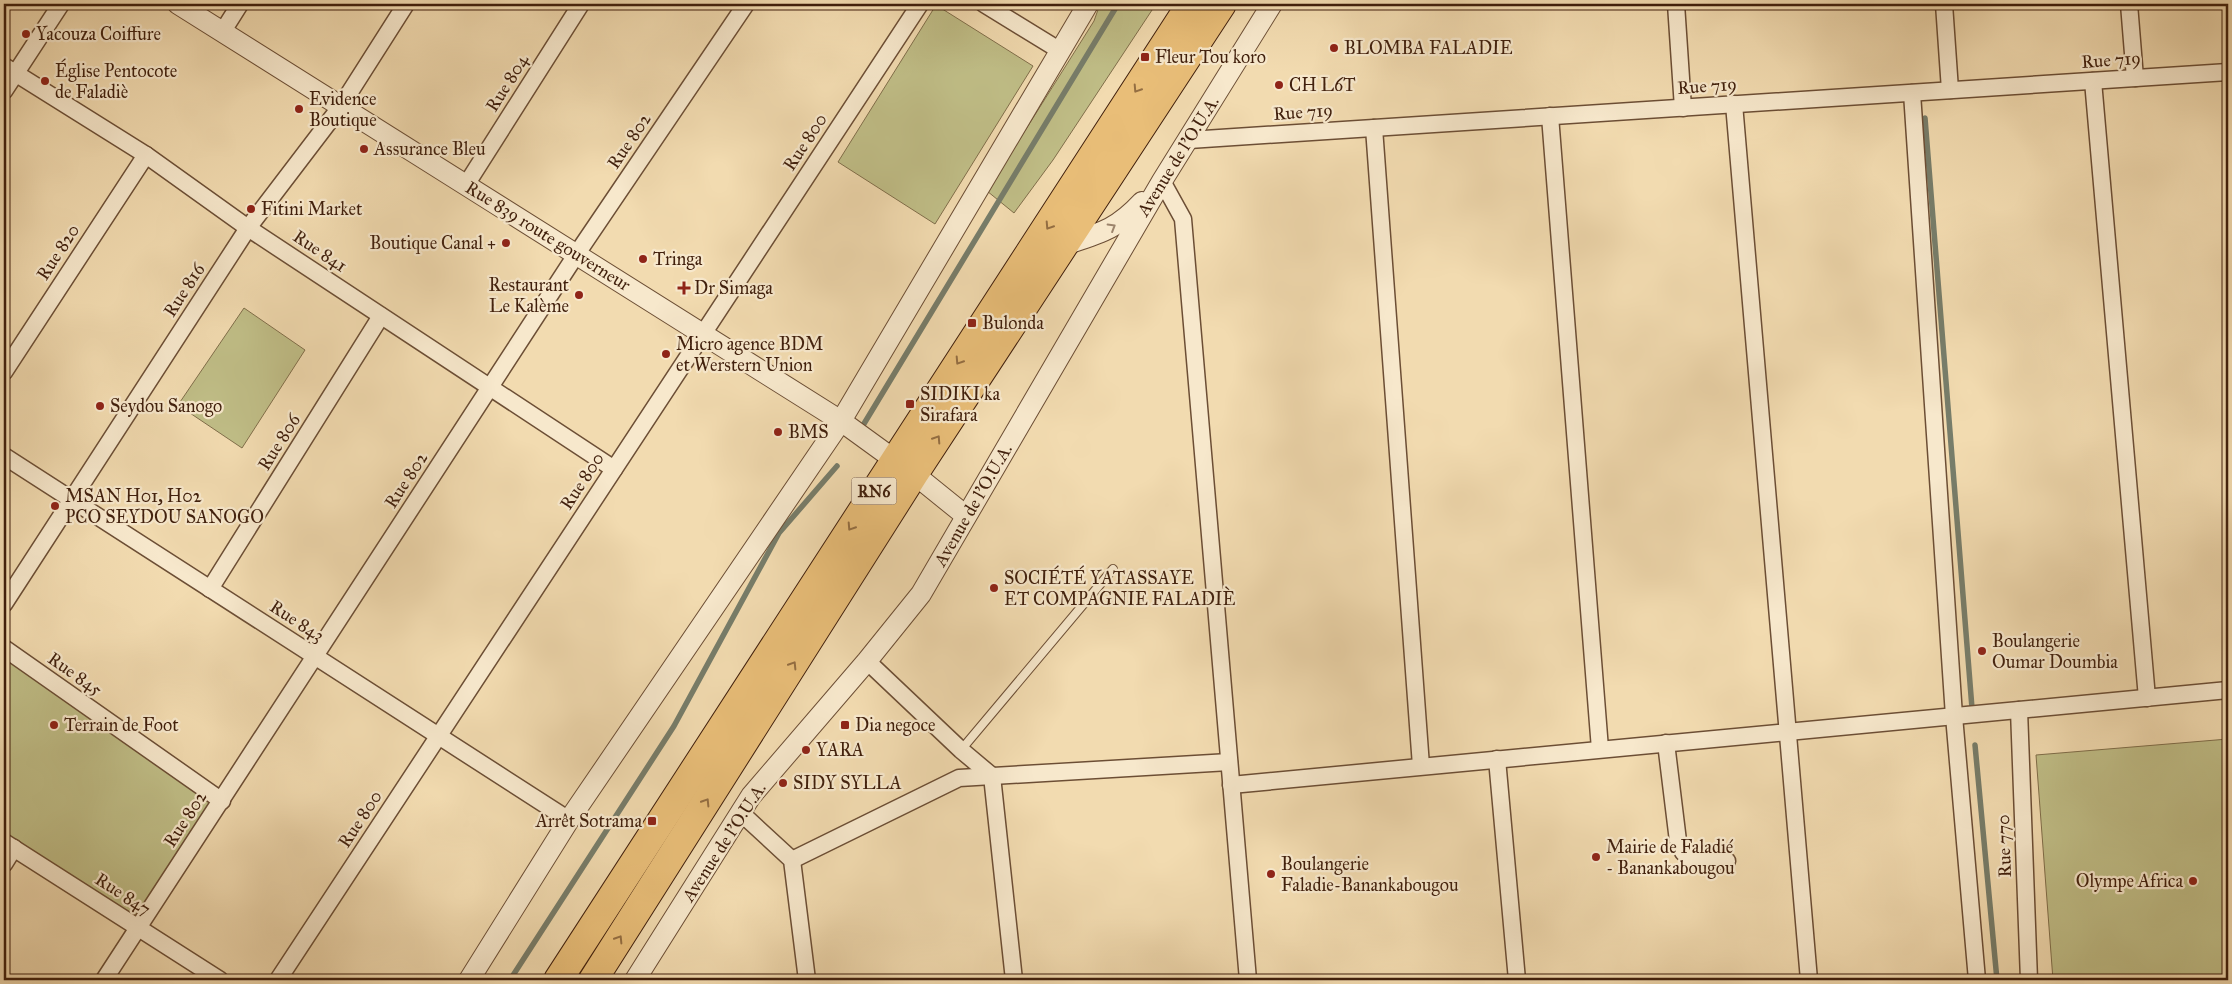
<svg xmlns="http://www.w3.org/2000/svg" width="2232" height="984" font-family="'IM FELL Great Primer',serif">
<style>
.green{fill:#c0be87;stroke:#806e4a}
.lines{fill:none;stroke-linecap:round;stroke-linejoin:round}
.stream{stroke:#777d6a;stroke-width:5.5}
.service-casing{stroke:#6c4e35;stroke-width:10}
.minor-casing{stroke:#6c4e35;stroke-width:19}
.tertiary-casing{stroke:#6c4e35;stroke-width:22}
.trunk-casing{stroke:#401f0c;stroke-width:30}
.service{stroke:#f7e8cc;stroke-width:8}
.minor{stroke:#f7e8cc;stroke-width:16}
.tertiary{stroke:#f7e8cc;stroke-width:20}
.trunk{stroke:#e9be78;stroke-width:28}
.oneway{stroke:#946e42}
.oneway2{stroke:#9c846c}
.poi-dot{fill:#8f2418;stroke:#f7e8cc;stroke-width:2}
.labels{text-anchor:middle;stroke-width:4.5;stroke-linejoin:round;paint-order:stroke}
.shield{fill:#f7e8cc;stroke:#775b46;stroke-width:1}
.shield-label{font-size:16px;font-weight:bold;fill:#401f0c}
.poi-label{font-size:18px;fill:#401f0c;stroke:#f7e8cc;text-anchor:start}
.street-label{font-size:18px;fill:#401f0c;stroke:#f7e8cc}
</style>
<rect width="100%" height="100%" fill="#f2dbb0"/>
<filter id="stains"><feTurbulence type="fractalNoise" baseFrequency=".004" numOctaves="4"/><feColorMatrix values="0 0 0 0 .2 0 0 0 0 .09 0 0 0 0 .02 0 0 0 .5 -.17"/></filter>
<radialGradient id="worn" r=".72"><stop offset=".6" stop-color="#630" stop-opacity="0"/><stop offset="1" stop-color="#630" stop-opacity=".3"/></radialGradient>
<!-- green -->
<g class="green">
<path d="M1100,4H1156L1053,160L1014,213L987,191L1094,21Z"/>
<path d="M936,5L1033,66L935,224L838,162Z"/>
<path d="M244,308L305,350L242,448L178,405Z"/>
<path d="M4,655L212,801L137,917L4,833Z"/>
<path d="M2228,739V980H2053L2036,755Z"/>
</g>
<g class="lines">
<!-- stream -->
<g class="stream">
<path d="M1925,118L1972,708"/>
<path d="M862,427L1118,4"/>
<path d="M1975,745L1997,980"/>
<path d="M510,980L674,726L779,533L837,466"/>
</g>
<defs>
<path id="service" d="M961,750L1113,569"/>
<g id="minor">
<path d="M984,4L1059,50"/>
<path d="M1676,4L1683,108"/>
<path d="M1944,4L1950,90"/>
<path d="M2129,4L2135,78"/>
<path d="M223,31L240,4"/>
<path d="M4,66L146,155L248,228L614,469"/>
<path d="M2093,81L2147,698"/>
<path d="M4,91L61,4"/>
<path d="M1912,93L1954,716L1977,980"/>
<path d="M1734,104L1809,980"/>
<path d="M1550,116L1600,749"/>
<path d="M1374,128L1421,766"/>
<path d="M1189,140L2228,72"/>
<path d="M1162,181L1183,219L1248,980"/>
<path d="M466,185L581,4"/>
<path d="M4,372L146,155"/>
<path d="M4,456L569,820"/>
<path d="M210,589L381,316"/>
<path d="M4,604L248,228L341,106L406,4"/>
<path d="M4,648L222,801"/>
<path d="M867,661L961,750L992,776L1014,980"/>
<path d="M2019,710L2029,980"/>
<path d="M1666,743L1678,841L1683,852L1689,858L1727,861"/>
<path d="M1497,759L1517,980"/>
<path d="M1231,785L2228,690"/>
<path d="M740,812L792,860L807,980"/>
<path d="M4,842L220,980"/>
<path d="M792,860L959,778L1229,762"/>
<path d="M4,864L14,848"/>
<path d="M104,980L576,255L746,4"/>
<path d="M278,980L920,4"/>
</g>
<g id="tertiary">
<path d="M178,4L841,421L914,474L966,516"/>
<path d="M1067,244C1101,233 1117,229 1142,202"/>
<path d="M469,980L569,820L841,421L1088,4"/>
<path d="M635,980L751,796L867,661L921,594L1162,181L1272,4"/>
</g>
<g id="trunk">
<path d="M558,980L1191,4"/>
<path d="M593,980L914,474L1222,4"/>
</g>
</defs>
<!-- service casing -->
<use href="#service" class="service-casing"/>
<!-- minor casing -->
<use href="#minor" class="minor-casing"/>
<!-- tertiary casing -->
<use href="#tertiary" class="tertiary-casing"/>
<!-- trunk casing -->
<use href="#trunk" class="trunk-casing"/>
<!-- service -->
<use href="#service" class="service"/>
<!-- minor -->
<use href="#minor" class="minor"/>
<!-- tertiary -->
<use href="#tertiary" class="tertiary"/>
<!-- trunk -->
<use href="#trunk" class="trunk"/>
</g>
<!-- one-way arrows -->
<defs><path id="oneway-chevron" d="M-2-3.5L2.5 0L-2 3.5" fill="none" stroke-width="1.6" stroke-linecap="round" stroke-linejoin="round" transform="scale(1.25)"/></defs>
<g class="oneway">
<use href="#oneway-chevron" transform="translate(1137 89) rotate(123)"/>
<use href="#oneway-chevron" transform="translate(1049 226) rotate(123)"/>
<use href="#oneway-chevron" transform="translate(959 361) rotate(123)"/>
<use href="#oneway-chevron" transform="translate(937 439) rotate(-57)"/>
<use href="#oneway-chevron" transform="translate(851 527) rotate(123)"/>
<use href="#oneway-chevron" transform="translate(793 665) rotate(-58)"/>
<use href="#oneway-chevron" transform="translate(706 802) rotate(-58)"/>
<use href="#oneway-chevron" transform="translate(619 939) rotate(-58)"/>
</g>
<use class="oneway2" href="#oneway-chevron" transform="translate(1112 227) rotate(-31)"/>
<!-- markers -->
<g class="poi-dot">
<circle cx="26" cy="34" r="5"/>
<circle cx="1334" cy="48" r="5"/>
<rect x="1140" y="52" width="10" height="10" rx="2.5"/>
<circle cx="45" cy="81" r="5"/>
<circle cx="1279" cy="85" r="5"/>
<circle cx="299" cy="109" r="5"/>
<circle cx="364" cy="149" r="5"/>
<circle cx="251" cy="209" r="5"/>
<circle cx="506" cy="243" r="5"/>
<circle cx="643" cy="259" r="5"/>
<path d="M681.5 280.5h5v5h5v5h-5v5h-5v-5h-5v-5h5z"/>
<circle cx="579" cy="295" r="5"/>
<rect x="967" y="318" width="10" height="10" rx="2.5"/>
<circle cx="666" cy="354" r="5"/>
<rect x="905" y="399" width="10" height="10" rx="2.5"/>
<circle cx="100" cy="406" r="5"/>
<circle cx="778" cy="432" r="5"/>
<circle cx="55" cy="506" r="5"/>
<circle cx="994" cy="588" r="5"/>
<circle cx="1982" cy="651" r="5"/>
<circle cx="54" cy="725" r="5"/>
<rect x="840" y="720" width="10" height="10" rx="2.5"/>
<circle cx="806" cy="750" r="5"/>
<circle cx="783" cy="783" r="5"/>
<rect x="647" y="816" width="10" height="10" rx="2.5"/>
<circle cx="1596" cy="857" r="5"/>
<circle cx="1271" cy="874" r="5"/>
<circle cx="2193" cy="881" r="5"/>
</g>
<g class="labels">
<!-- shield labels -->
<rect class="shield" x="851.5" y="477.5" width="45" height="27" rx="4"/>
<g class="shield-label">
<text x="874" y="497">RN6</text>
</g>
<!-- poi labels -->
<g class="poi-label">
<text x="36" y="40">Yacouza Coiffure</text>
<text x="1344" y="54">BLOMBA FALADIE</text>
<text x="1155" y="63">Fleur Tou koro</text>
<text x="55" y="77">Église Pentocote<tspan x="55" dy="21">de Faladiè</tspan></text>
<text x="1289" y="91">CH L6T</text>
<text x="309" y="105">Evidence<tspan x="309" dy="21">Boutique</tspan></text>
<text x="374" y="155">Assurance Bleu</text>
<text x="261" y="215">Fitini Market</text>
<text x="496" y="249" text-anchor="end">Boutique Canal +</text>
<text x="653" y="265">Tringa</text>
<text x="569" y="291" text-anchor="end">Restaurant<tspan x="569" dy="21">Le Kalème</tspan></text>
<text x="694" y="294">Dr Simaga</text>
<text x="982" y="329">Bulonda</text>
<text x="676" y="350">Micro agence BDM<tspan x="676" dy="21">et Werstern Union</tspan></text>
<text x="920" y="400">SIDIKI ka<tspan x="920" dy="21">Sirafara</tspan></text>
<text x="110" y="412">Seydou Sanogo</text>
<text x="788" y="438">BMS</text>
<text x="65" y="502">MSAN H01, H02<tspan x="65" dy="21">PCO SEYDOU SANOGO</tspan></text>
<text x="1004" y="584">SOCIÉTÉ YATASSAYE<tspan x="1004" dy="21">ET COMPAGNIE FALADIÈ</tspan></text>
<text x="1992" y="647">Boulangerie<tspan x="1992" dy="21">Oumar Doumbia</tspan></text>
<text x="64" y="731">Terrain de Foot</text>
<text x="855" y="731">Dia negoce</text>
<text x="816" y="756">YARA</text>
<text x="793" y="789">SIDY SYLLA</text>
<text x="642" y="827" text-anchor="end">Arrêt Sotrama</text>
<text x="1606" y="853">Mairie de Faladié<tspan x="1606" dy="21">- Banankabougou</tspan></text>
<text x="1281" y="870">Boulangerie<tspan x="1281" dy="21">Faladie-Banankabougou</tspan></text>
<text x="2183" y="887" text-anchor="end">Olympe Africa</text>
</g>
<!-- street labels -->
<g class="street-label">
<text transform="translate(2111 60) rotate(-4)" y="6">Rue 719</text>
<text transform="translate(507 83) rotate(-58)" y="6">Rue 804</text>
<text transform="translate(1707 86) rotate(-4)" y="6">Rue 719</text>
<text transform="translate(1303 112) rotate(-4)" y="6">Rue 719</text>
<text transform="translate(629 141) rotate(-56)" y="6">Rue 802</text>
<text transform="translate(805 142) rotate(-57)" y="6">Rue 800</text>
<text transform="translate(1178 156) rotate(-58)" y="6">Avenue de l'O.U.A.</text>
<text transform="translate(548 236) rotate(32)" y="6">Rue 839 route gouverneur</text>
<text transform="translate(320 251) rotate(34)" y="6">Rue 841</text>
<text transform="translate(58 252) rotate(-57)" y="6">Rue 820</text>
<text transform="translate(184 290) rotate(-57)" y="6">Rue 816</text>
<text transform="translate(279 442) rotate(-58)" y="6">Rue 806</text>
<text transform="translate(406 480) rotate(-57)" y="6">Rue 802</text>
<text transform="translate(582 481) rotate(-57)" y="6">Rue 800</text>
<text transform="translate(973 505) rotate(-60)" y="6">Avenue de l'O.U.A.</text>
<text transform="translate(297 621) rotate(33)" y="6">Rue 843</text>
<text transform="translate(75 674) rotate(35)" y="6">Rue 845</text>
<text transform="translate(185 819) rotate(-57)" y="6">Rue 802</text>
<text transform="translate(360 819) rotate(-57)" y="6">Rue 800</text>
<text transform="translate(724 842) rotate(-57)" y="6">Avenue de l'O.U.A.</text>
<text transform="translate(2004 846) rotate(-92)" y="6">Rue 770</text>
<text transform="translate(123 894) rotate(33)" y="6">Rue 847</text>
</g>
</g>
<!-- margin -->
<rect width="2232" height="984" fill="none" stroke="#f2dbb0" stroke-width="20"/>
<rect x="5" y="5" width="2222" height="974" fill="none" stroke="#401f0c" stroke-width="2.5"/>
<rect x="10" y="10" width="2212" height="964" fill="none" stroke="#401f0c"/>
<rect width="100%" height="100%" filter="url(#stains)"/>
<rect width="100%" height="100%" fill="url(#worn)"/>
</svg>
